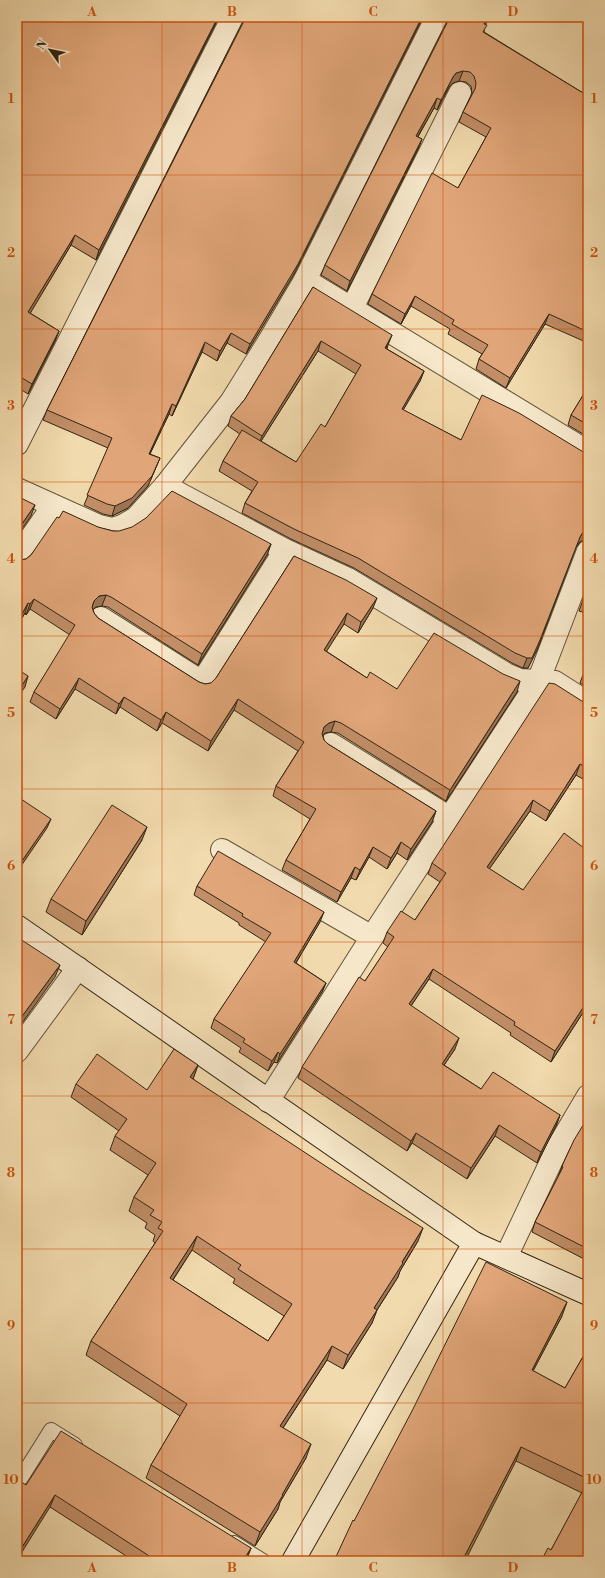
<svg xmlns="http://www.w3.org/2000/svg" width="605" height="1578" font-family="'Libre Bodoni',serif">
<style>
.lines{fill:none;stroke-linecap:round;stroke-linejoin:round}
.lane-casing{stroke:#625239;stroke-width:16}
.street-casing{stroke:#625239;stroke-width:24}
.secondary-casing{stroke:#332512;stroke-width:24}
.lane{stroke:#f6e7ca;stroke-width:14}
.street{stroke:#f6e7ca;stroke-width:22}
.secondary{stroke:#f6e7ca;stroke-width:22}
.wall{fill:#c18e67;stroke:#332512;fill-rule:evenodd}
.shaded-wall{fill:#9d7454;stroke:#332512}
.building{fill:#e0a578;stroke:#332512;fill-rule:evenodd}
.grid{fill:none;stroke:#cd510d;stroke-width:1;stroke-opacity:0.55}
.neatline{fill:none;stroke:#cd510d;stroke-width:1.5}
.grid-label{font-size:13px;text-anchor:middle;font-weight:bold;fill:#cd510d}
</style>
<rect width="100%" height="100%" fill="#f1daad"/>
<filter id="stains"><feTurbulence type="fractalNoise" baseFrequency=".005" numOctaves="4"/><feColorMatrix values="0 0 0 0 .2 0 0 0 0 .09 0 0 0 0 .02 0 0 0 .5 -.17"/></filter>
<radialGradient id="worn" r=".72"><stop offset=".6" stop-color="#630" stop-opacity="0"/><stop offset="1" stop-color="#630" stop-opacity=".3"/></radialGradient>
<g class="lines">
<defs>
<g id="lane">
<path d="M21,1478L51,1430L75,1445"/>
<path d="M234,1543L263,1561"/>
</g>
<g id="street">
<path d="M305,280L588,452"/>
<path d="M352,308L460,93"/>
<path d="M17,444L233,17"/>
<path d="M165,486L285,550L348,579L506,674L520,680L555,682L588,703"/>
<path d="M17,489L99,526L112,529L122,526L136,518L165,486L231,402L269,341L305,280L437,17"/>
<path d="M17,558L53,506"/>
<path d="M101,618L202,682L285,550"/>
<path d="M331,744L450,818"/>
<path d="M222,850L372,937"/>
<path d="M17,1051L78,968"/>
<path d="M268,1101L372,937L538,682L588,551"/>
<path d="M506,1257L559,1145L588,1096"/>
</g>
<g id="secondary">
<path d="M17,926L474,1243L588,1294"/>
<path d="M293,1561L474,1243"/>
</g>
</defs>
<!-- lane casing -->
<use href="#lane" class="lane-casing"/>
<!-- street casing -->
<use href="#street" class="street-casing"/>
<!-- secondary casing -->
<use href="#secondary" class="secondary-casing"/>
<!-- lane -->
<use href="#lane" class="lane"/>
<!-- street -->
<use href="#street" class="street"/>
<!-- secondary -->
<use href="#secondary" class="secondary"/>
</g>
<!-- wall -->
<g class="wall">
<path d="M17,17H219L96,260L71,245L30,313L59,331L55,341L28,394L17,387Z"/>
<path d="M245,17H423L294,274L246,354L227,343L217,361L202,352L172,416L169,414L150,454L160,458L148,486L128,508L112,516L103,514L84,505L108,448L43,420L47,410Z"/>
<path d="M449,17H489L485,25L484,32L588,96V343L545,324L506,388L476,369L479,359L482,354L448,334L450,329L411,306L401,324L368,304L372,294L458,188L486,137L459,122L463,112L472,93L471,86L466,82L459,81L453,83L449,87L437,110L434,108L418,137L422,139L418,149L347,291L321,275L325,265Z"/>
<path d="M313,287L388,345L387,349L424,371L420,381L403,410L461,440L585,453L586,539L580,542L576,547L537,650L528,668H523L512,663L354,568L291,539L242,513L245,503L252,491L219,471L223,461L240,434L228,426L231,416L245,399ZM318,351L356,374L325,427L296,462L261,441Z"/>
<path d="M588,374V437L568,425L571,415L587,389L583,387Z"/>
<path d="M59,518L113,531L271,544L267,555L198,665L108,607L102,606L96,607L93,609L94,613L98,618L199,682L205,684L211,683L216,678L294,556L373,608L358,633L344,624L326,651L367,678L397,689L517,692L446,801L338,733L331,732L325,733L323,735L324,740L328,744L436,811L432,822L407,860L397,853L387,869L369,857L356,880L351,878L337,902L282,870L286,860L310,819L273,796L276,786L298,751L234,710L208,751L162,723L157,731L120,707L116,714L75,689L56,719L30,702L34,692L70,635L30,609L26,615L25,613L17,626V559L20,560L26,559L31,555Z"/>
<path d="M588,586V614L579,611Z"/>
<path d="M588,666V688L580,683L584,672Z"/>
<path d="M585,703L588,704V782L576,775L546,821L530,811L489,869L523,890L588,851V1009L586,1008L551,1062L510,1035L511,1033L429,979L411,1006L455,1049L444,1065L481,1089L560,1115L556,1126L537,1163L495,1136L467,1179L412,1143L407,1151L298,1078L302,1067L365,981L388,947L383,943L387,932L415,920L440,882L428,874L432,863Z"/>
<path d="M142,840L82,935L46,912L51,899Z"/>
<path d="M197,886L320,922L296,963L326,983L322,992L277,1063L274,1062L268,1071L239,1052L241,1048L211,1028L214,1019L266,942L239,925V923L194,895Z"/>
<path d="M198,1065L193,1079L418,1241L400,1271L398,1277L377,1310L372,1323L343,1369L327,1360L283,1428L306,1458L280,1502L278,1509L255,1546L146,1478L151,1465L180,1416L86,1355L91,1341L155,1243L153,1241L155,1235L145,1228L147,1223L129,1211L134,1197L148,1175L110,1150L115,1136L119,1131L71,1097L76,1084L147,1090ZM192,1250L235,1279L233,1283L284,1316L268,1341L173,1280Z"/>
<path d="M588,1117V1261L532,1232L535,1222L558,1177L562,1166Z"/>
<path d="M562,1316L533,1371L565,1388L588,1348V1561L551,1550L582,1493L516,1461L354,1521Z"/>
<path d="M26,1485L251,1548L246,1561H134L50,1507Z"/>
</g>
<!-- shaded-wall -->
<g class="shaded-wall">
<path d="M218,17H219L96,260L99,250Z"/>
<path d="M422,17H423L294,274L246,354L250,344Z"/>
<path d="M488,17H489L481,34L484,24Z"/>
<path d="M463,71L459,81L453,83L449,87L437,110L441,100L453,77L456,73Z"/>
<path d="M437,98L434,108L412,146L416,136Z"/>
<path d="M422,139L418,149L347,291L350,281Z"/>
<path d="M75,235L71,245L25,322L28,312Z"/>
<path d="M415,296L411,306L401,324L405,314Z"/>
<path d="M549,314L545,324L506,388L510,378Z"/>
<path d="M59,331L55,341L28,394L32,384Z"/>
<path d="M231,333L227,343L217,361L220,351Z"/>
<path d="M392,335L388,345L381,358L385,348Z"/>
<path d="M321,341L318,351L258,446L262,436Z"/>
<path d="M205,342L202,352L172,416L176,406Z"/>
<path d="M424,371L420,381L398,419L402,409Z"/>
<path d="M172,404L169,414L145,464L149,454Z"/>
<path d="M160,458L148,486L128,508L112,516L115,506Z"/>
<path d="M35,505L31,516L17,536V531Z"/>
<path d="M588,529V539H586L580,542L576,547L537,650L528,668H523L527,658L580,537L583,532Z"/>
<path d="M271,544L267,555L198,665L202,654Z"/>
<path d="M106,595L102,606L96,607L90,612L94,601L99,596Z"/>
<path d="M377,598L373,608L358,633L361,622Z"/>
<path d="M34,599L30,609L26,615L30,604Z"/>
<path d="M28,603L25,613L17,626V623Z"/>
<path d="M347,613L344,624L321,660L324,650Z"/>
<path d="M28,676L25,687L17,698V693Z"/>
<path d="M79,678L75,689L56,719L60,709Z"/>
<path d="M520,681L517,692L446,801L450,790Z"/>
<path d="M124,697L120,707L116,714L119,704Z"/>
<path d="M238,699L234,710L208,751L211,741Z"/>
<path d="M166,712L162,723L157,731L161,720Z"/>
<path d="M335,721L331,732L325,733L321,737L324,727L329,723Z"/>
<path d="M580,764L576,775L546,821L550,811Z"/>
<path d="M533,800L530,811L483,878L487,867Z"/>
<path d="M436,811L432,822L407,860L411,849Z"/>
<path d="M51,819L47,828L17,872V868Z"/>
<path d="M147,827L142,840L82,935L86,921Z"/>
<path d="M401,842L397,853L387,869L391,858Z"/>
<path d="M373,847L369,857L356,880L360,870Z"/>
<path d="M355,867L351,878L337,902L341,892Z"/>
<path d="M324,912L320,922L291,971L294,962Z"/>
<path d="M60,965L55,977L17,1030V1023Z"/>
<path d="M433,969L429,979L405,1015L409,1004Z"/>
<path d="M326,983L322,992L277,1063L280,1054Z"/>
<path d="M588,1000V1003L586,1008L551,1062L555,1051Z"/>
<path d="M459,1038L455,1049L438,1074L442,1064Z"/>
<path d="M278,1052L274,1062L268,1071L272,1061Z"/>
<path d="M198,1065L193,1079L190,1077Z"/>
<path d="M560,1115L556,1126L537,1163L541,1152Z"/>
<path d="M499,1125L495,1136L467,1179L471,1168Z"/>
<path d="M416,1133L412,1143L407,1151L411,1141Z"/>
<path d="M423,1228L418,1241L400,1271L398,1277L377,1310L372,1323L343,1369L348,1355L374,1308Z"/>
<path d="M197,1236L192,1250L165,1292L170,1278Z"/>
<path d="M567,1302L562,1316L526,1384L532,1370Z"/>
<path d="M332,1346L327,1360L275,1440L280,1426Z"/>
<path d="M311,1444L306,1458L280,1502L278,1509L255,1546L260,1532Z"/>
<path d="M521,1447L516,1461L465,1561H462Z"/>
<path d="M55,1495L50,1507L17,1560V1555Z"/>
<path d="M251,1548L246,1561H243Z"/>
</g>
<!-- building -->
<g class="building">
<path d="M17,17H218L99,250L75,235L28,312L59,331L32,384L17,375V150L19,144L17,143Z"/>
<path d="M246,17H422L298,264L250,344L231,333L220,351L205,342L176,406L172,404L149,454L160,458L152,476L132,498L115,506L107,504L87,495L112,438L47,410Z"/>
<path d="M450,17H488L484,24L487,25L483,32L588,96V332L549,314L510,378L479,359L488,345L452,324L454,320L415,296L405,314L372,294L432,173L458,188L491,128L463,112L475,89L476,83L474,76L470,72L463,71L456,73L453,77L441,100L437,98L416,136L422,139L350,281L325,265Z"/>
<path d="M313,287L392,335L385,348L424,371L402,409L461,440L482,395L519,413L585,453L588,454V529L583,532L580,537L540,640L532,658H527L515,653L358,558L294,529L245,503L258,482L223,461L242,430L296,462L321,424L325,427L361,365L321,341L262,436L231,416L245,399Z"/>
<path d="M588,387V425L571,415Z"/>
<path d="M172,491L271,544L202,654L111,597L106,595L99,596L94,601L92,607L94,613L98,618L199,682L205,684L211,683L216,678L294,556L346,580L377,598L361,622L347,613L324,650L367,678L370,672L397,689L434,633L503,674L520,681L450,790L341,723L335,721L329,723L324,727L322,734L324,740L328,744L436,811L411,849L401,842L391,858L373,847L360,870L355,867L341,892L286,860L316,809L276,786L304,742L238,699L211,741L166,712L161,720L124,697L119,704L79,678L60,709L34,692L75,625L34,599L30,604L28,603L17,623V559L20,560L26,559L31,555L57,517L59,518L63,511L98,527L113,531H119L132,527L146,518Z"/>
<path d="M17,496L35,505L17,531Z"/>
<path d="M588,586V603L582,601Z"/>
<path d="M588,666V675L584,672Z"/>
<path d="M17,669L28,676L17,693Z"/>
<path d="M549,683L555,684L585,703L588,704V769L580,764L550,811L533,800L487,867L523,890L564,833L588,851V1000L555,1051L514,1025L515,1022L433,969L409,1004L459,1038L442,1064L481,1089L493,1072L560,1115L541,1152L499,1125L471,1168L416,1133L411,1141L302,1067L359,977L365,981L394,937L387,932L401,911L415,920L446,873L432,863Z"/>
<path d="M21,799L51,819L17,868V806Z"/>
<path d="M112,805L147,827L86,921L51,899Z"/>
<path d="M218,851L324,912L294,962L326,983L280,1054L278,1052L272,1061L243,1042L245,1039L214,1019L271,933L242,916L243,914L197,886Z"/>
<path d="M17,937L60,965L17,1023Z"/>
<path d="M174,1049L198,1065L190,1077L362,1190L423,1228L402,1262L403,1263L374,1308L377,1310L348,1355L332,1346L280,1426L311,1444L282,1495H283L260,1532L151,1465L187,1404L91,1341L163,1231L158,1228L162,1222L150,1215L154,1210L134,1197L156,1163L115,1136L127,1119L76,1084L97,1054L147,1090ZM197,1236L241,1265L238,1269L292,1304L268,1341L170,1278Z"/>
<path d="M588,1117V1249L535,1222L563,1167L562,1166L574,1140Z"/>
<path d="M486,1262L567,1302L532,1370L565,1388L588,1348V1479L521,1447L462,1561H334L353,1520L354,1521L412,1411Z"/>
<path d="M61,1431L251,1548L243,1561L237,1559L236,1561H157L55,1495L17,1555V1479L26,1485Z"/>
<path d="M588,1481V1561H541L548,1548L551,1550Z"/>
</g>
<!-- grid -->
<path class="grid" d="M162,17V1561M302,17V1561M443,17V1561M17,175H588M17,329H588M17,482H588M17,636H588M17,789H588M17,942H588M17,1096H588M17,1249H588M17,1403H588"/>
<!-- margin -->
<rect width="605" height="1578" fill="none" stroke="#f1daad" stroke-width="44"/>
<!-- north arrow -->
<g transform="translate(50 50) rotate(303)" stroke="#f6e7ca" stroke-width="3" paint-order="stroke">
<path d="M0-3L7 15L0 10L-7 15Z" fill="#332512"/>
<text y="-6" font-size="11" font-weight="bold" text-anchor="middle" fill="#332512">N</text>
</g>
<rect x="22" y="22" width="561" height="1534" class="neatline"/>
<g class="grid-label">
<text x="92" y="16">A</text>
<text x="232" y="16">B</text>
<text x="373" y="16">C</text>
<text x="513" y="16">D</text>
<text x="11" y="103">1</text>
<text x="594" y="103">1</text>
<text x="11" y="257">2</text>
<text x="594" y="257">2</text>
<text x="11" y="410">3</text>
<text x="594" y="410">3</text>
<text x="11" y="563">4</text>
<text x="594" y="563">4</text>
<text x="11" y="717">5</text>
<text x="594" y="717">5</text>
<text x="11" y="870">6</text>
<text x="594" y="870">6</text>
<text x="11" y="1024">7</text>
<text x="594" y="1024">7</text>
<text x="11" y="1177">8</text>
<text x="594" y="1177">8</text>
<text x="11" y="1330">9</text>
<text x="594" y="1330">9</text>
<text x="11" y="1484">10</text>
<text x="594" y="1484">10</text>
<text x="92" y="1572">A</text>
<text x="232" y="1572">B</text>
<text x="373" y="1572">C</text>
<text x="513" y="1572">D</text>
</g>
<rect width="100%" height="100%" filter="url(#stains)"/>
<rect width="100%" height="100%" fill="url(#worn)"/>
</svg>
